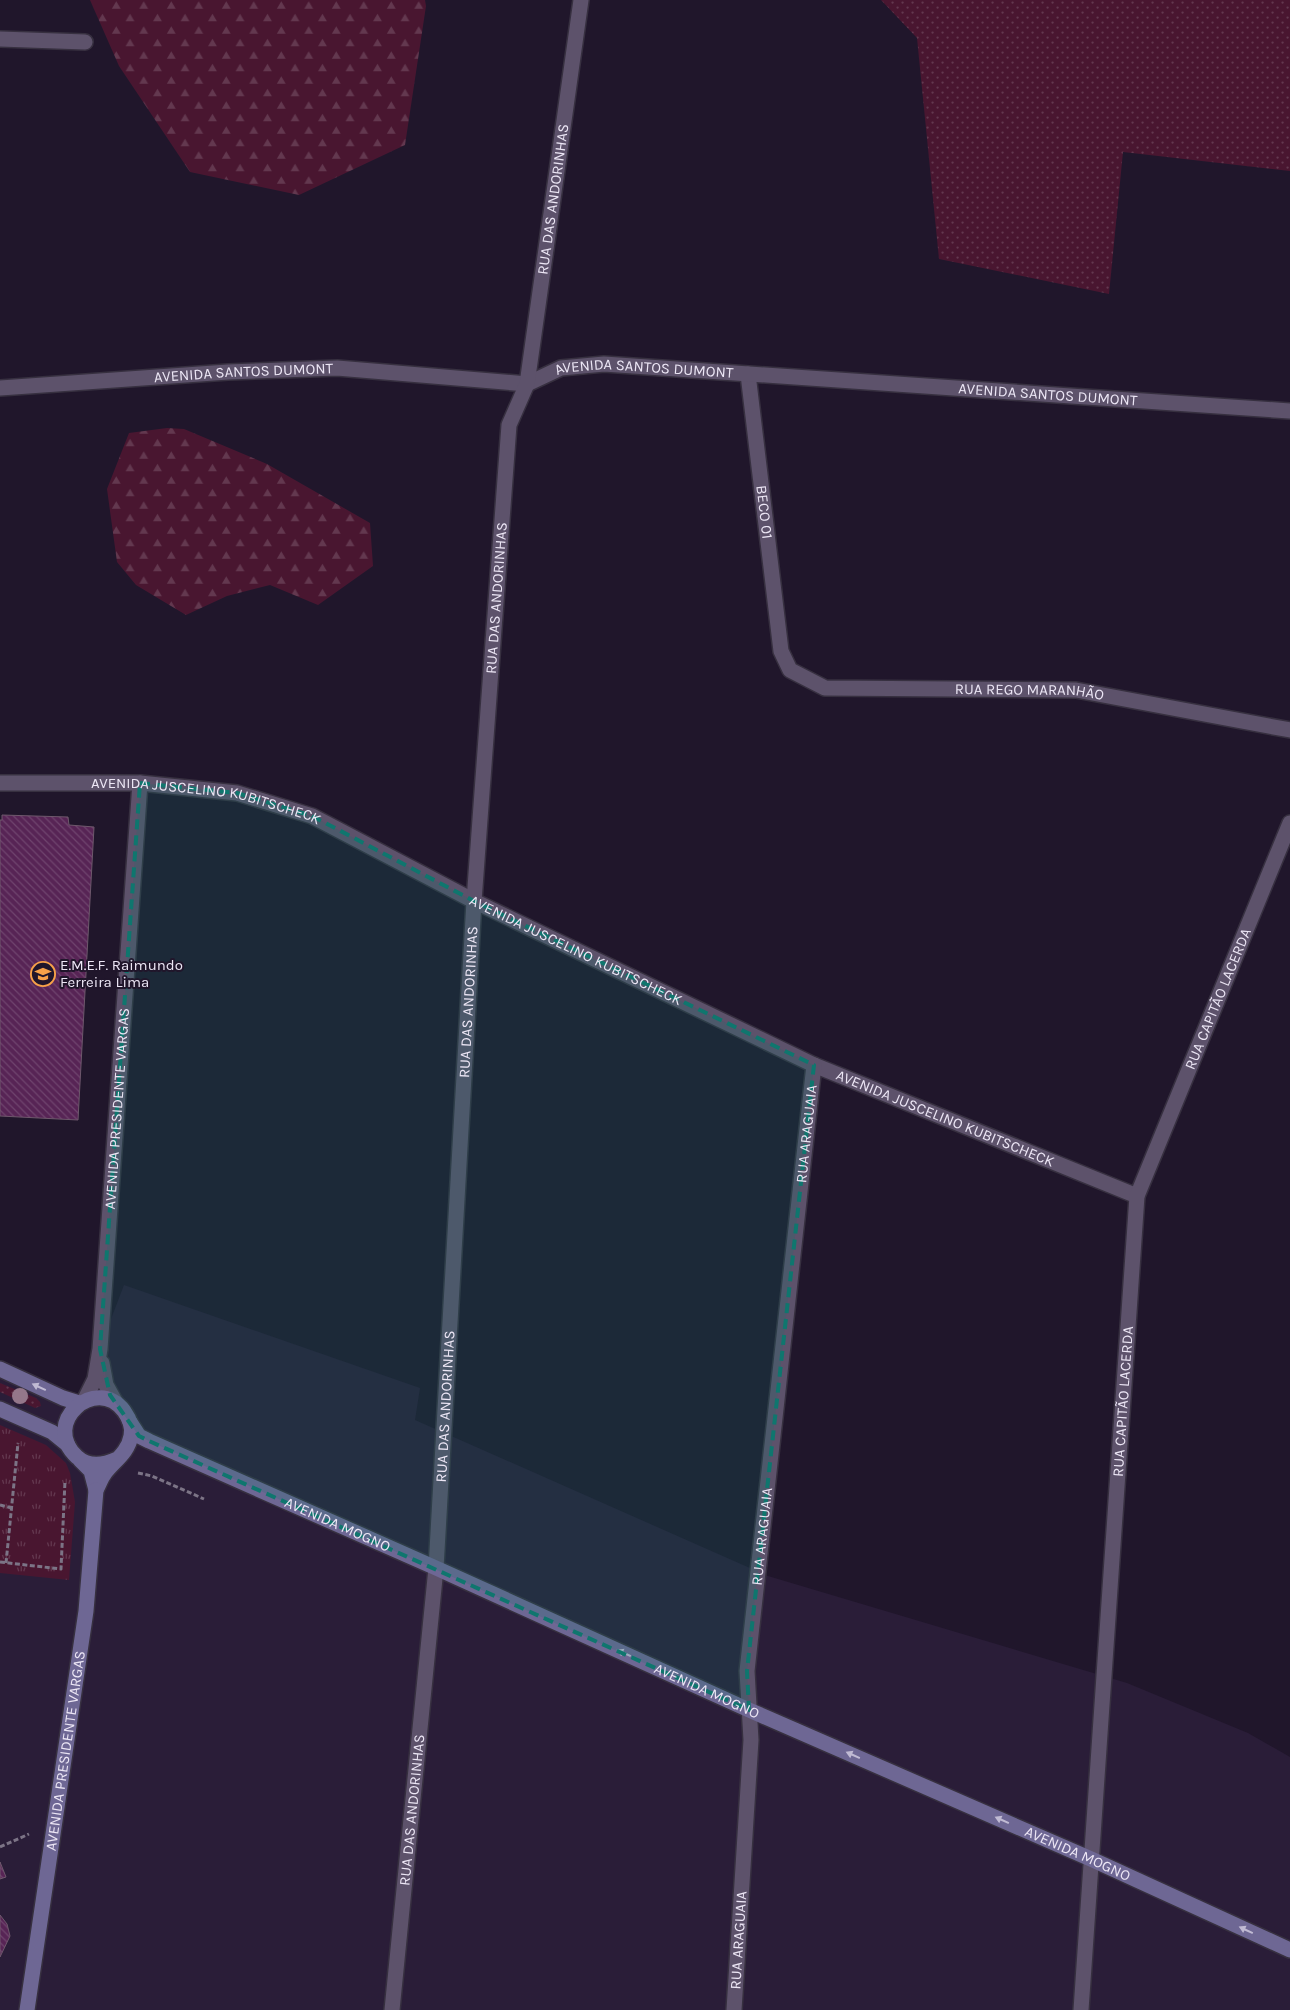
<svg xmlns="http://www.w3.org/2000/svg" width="1290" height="2010" font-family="Karla,sans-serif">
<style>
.built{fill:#2a1d38}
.grass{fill:url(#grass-dots)}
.forest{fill:url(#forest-firs)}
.park{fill:url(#park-tufts)}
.building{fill:url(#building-back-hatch);stroke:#6e586c}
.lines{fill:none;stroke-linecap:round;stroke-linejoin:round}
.street-casing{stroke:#373040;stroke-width:18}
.secondary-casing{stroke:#373040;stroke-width:18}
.path{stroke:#7c7486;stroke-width:3;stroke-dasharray:5 2.5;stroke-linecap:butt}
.street{stroke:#5d526b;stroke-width:15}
.secondary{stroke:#6e6794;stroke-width:15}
.tree{fill:#94778a}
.oneway{fill:#c0bad3}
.marked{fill:#0f766e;fill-opacity:0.2;stroke:#0f766e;stroke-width:4;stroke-dasharray:10 6;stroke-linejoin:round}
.labels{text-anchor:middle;stroke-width:4;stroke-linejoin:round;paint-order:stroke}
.street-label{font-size:15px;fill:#ece6f5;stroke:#20162b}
.poi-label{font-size:15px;fill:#ece6f5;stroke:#20162b;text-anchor:start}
</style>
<defs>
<pattern id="grass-dots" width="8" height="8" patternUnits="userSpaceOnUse" patternTransform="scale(1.25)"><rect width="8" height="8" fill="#491630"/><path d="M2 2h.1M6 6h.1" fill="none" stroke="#63384f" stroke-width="1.8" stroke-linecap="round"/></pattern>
<pattern id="forest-firs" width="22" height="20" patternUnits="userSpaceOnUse" patternTransform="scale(1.25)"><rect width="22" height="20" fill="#491630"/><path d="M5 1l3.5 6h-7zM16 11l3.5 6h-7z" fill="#63384f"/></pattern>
<pattern id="park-tufts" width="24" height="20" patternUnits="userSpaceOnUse" patternTransform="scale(1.25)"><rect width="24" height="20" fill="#491630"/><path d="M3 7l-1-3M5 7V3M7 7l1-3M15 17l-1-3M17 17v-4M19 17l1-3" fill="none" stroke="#63384f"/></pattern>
<pattern id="building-back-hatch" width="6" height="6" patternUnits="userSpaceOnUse" patternTransform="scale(1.25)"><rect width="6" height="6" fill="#572455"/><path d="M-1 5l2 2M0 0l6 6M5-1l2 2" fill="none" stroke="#6f446e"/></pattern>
</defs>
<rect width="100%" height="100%" fill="#20162b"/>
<!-- built -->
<path class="built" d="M124,1285L420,1388L415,1420L768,1576L1127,1683L1248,1733L1290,1757V2010H0V1369L79,1403Z"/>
<!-- grass -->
<g class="grass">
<path d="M881,0H1290V171L1123,152L1109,294L939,259L917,38Z"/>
<path d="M0,1383L36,1398L40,1402L41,1406L35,1408L0,1392Z"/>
</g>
<!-- forest -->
<g class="forest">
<path d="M90,0H425L426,6L405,145L299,195L190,172L119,66Z"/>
<path d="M167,428L184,429L267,464L370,523L373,566L318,605L270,585L227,596L186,615L136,585L117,562L107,489L129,433Z"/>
</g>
<!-- park -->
<path class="park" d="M0,1425L46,1445L66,1463L70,1473L75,1502L69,1580L0,1573Z"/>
<!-- building -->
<g class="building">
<path d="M2,815L68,817L69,825L94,827L78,1120L0,1116V820H2Z"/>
<path d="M0,1862L6,1877L0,1879Z"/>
<path d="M0,1915L7,1924L10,1936L0,1957Z"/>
</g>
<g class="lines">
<defs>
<g id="street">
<path d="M0,39L85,42"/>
<path id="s1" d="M748,374L781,651L790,670L825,688L1076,690L1290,730"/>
<path id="s2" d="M0,388L228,372L337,368L527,384L561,368L604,364L1290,411"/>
<path id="s3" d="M0,783H140L237,793L312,816L474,901L814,1065L1137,1196"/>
<path d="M102,1363L106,1385L116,1403"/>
<path id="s4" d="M84,1401L95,1379L100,1349L140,783"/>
<path id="s5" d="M392,2010L436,1568L474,901L509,425L527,384L581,0"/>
<path id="s6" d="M734,2010L751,1740L747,1671L814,1065"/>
<path id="s7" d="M1081,2010L1137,1196L1290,823"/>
</g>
<g id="secondary">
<path d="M0,1369L63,1398L79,1403"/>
<path d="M0,1409L52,1432L68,1445"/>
<path id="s8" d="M130,1422L139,1436L149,1441L436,1568L749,1710L1091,1859L1290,1950"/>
<path d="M80,1460L91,1471L96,1490C99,1485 101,1478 105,1473C114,1461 128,1453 131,1436C133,1427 129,1418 124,1411C96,1374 40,1423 77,1457C89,1468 104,1465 117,1459"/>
<path id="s9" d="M27,2010L86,1611L96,1490"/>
</g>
</defs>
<!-- street casing -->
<use href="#street" class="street-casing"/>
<!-- secondary casing -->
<use href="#secondary" class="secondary-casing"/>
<!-- path -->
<g class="path">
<path d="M138,1473L152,1476L204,1499"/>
<path d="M0,1505L12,1508"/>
<path d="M0,1562L61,1569L65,1481"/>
<path d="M6,1563L18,1443"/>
<path d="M0,1847L29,1834"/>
</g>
<!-- street -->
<use href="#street" class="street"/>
<!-- secondary -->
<use href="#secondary" class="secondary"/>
</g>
<!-- trees -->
<circle class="tree" cx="20" cy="1396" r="8"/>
<!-- one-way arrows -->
<defs><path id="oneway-solid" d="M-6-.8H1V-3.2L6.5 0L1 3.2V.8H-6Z" transform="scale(1.25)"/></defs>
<g class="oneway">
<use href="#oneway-solid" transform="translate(39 1387) rotate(-155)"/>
<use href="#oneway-solid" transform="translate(624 1653) rotate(-156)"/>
<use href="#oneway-solid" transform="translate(853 1755) rotate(-156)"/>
<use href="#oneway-solid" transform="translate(1002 1820) rotate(-156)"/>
<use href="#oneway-solid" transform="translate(1246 1930) rotate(-155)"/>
</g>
<!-- marked area -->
<path class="marked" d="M140,783L237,793L312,816L474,901L814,1065L747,1671L749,1710L149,1441L139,1436L110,1395L100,1349Z"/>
<!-- icons -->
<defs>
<symbol id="school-ring" viewBox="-11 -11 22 22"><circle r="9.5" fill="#20162b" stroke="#f7a149" stroke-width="1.5"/><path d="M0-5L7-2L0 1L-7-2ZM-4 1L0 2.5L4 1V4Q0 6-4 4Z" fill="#f7a149"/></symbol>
</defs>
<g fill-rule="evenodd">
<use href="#school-ring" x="29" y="960" width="28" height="28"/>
</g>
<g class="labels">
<!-- street labels -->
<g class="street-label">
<text dy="5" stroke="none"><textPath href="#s5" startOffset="1821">RUA DAS ANDORINHAS</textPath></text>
<text dy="5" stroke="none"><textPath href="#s2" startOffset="244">AVENIDA SANTOS DUMONT</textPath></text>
<text dy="5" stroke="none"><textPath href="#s2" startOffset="649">AVENIDA SANTOS DUMONT</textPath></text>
<text dy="5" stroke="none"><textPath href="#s2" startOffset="1054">AVENIDA SANTOS DUMONT</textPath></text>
<text dy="5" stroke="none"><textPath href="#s1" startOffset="139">BECO 01</textPath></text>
<text dy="5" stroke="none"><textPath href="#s5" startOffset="1416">RUA DAS ANDORINHAS</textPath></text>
<text dy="5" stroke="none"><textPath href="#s1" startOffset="544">RUA REGO MARANHÃO</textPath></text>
<text dy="5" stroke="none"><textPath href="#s3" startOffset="208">AVENIDA JUSCELINO KUBITSCHECK</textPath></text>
<text dy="5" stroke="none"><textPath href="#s3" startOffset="612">AVENIDA JUSCELINO KUBITSCHECK</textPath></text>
<text dy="5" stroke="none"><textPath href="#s7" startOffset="1029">RUA CAPITÃO LACERDA</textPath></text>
<text dy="5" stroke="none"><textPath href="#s5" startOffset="1011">RUA DAS ANDORINHAS</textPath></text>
<text dy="5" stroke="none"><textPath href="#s4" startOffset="296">AVENIDA PRESIDENTE VARGAS</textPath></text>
<text dy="5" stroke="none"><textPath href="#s3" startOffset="1018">AVENIDA JUSCELINO KUBITSCHECK</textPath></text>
<text dy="5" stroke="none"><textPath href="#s6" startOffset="880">RUA ARAGUAIA</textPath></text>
<text dy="5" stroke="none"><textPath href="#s7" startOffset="610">RUA CAPITÃO LACERDA</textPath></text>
<text dy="5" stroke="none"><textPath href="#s5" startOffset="606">RUA DAS ANDORINHAS</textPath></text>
<text dy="5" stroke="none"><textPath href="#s8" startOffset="234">AVENIDA MOGNO</textPath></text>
<text dy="5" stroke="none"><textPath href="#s6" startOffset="475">RUA ARAGUAIA</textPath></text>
<text dy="5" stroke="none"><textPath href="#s8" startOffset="639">AVENIDA MOGNO</textPath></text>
<text dy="5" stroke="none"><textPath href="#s9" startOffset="262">AVENIDA PRESIDENTE VARGAS</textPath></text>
<text dy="5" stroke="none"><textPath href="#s5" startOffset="201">RUA DAS ANDORINHAS</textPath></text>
<text dy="5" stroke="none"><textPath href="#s8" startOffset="1044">AVENIDA MOGNO</textPath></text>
<text dy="5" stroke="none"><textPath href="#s6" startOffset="70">RUA ARAGUAIA</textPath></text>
</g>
<!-- poi labels -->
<g class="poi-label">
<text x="60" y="970">E.M.E.F. Raimundo<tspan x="60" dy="17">Ferreira Lima</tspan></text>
</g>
</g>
</svg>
